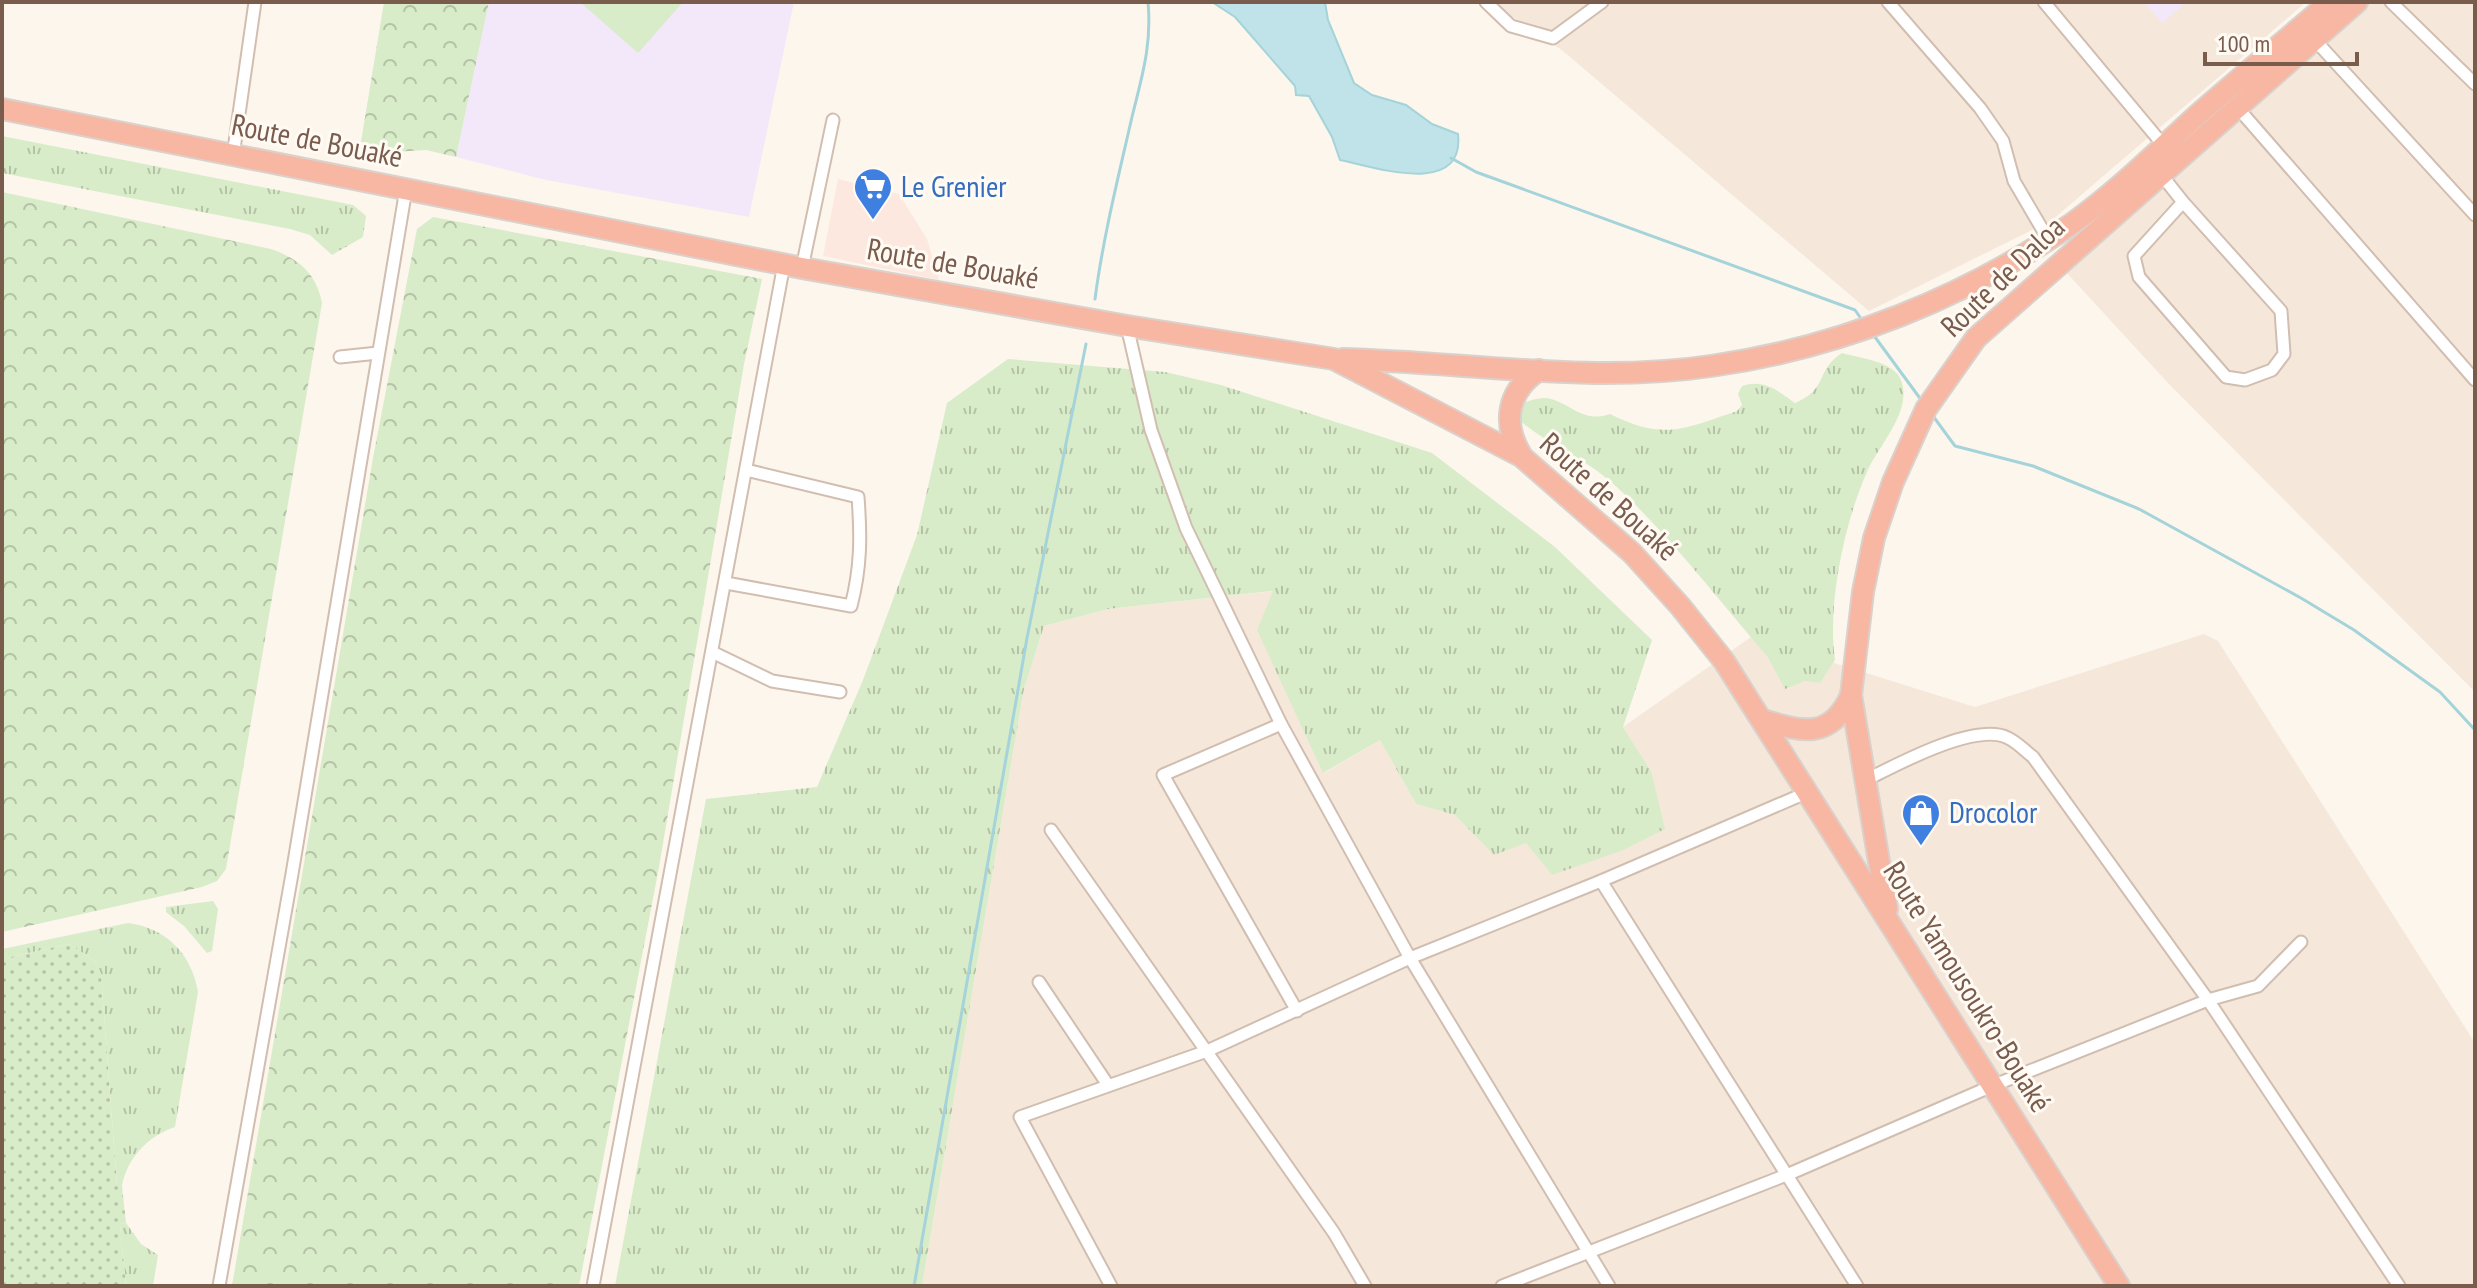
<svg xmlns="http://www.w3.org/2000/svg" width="2477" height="1288" font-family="'PT Sans Narrow',sans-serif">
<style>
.residential{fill:#f5e8da}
.commercial{fill:#fde8e0}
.education{fill:#f3e8fa}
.grass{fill:url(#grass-tufts)}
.forest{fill:url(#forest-crowns)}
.park{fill:#d8ecc9}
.garden{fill:url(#garden-dots)}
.water{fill:#bfe3e8;stroke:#a5d3da;stroke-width:2}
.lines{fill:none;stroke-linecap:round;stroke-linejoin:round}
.stream{stroke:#a5d3da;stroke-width:3}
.street-casing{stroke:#d1beb0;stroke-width:15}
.highway-casing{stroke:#dad1cd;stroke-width:24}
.street{stroke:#fff;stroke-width:11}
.highway{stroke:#f7b7a3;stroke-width:20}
.labels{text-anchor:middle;stroke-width:6;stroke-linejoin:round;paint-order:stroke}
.street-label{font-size:30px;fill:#7a5c4d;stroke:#fffaf3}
.shop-label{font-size:30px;fill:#366cbe;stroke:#fffaf3;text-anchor:start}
</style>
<defs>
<pattern id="grass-tufts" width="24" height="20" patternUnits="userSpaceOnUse" patternTransform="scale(2)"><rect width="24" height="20" fill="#d8ecc9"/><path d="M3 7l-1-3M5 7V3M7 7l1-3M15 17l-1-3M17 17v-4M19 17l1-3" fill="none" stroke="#b4c2a5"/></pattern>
<pattern id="forest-crowns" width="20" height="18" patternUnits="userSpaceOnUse" patternTransform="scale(2)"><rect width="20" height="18" fill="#d8ecc9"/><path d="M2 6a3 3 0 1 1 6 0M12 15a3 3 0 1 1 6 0" fill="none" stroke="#b4c2a5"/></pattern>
<pattern id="garden-dots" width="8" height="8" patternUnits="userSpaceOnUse" patternTransform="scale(2)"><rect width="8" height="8" fill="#d8ecc9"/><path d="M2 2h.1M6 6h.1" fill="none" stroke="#b4c2a5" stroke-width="1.8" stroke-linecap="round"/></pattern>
</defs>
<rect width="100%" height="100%" fill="#fdf6ec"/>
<!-- residential -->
<g class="residential">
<path d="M1491,2H2306L2052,220L1869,311L1563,51Z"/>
<path d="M2357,2H2475V692L2168,383L2064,270Z"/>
<path d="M1274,591L1324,773L1380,740L1416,804L1455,815L1494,854L1651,771L1623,727L1751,637L1975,707L2204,634L2218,641L2475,1043V1286H922L1024,689L1044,626L1108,609Z"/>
</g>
<!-- commercial -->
<path class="commercial" d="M838,179L899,194L927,239L939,280L823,256Z"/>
<!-- education -->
<g class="education">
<path d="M489,2H794L749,217L546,180L456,157Z"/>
<path d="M2144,2H2187L2162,23Z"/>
</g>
<!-- grass -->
<g class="grass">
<path d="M2,136L353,205L366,216L363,237L332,255L310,235L290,229L2,173Z"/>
<path d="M1842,353C1859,358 1894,361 1901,380C1913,412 1878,445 1866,474C1844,525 1827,605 1835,660L1820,683L1805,681L1785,689L1767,656C1719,601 1664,528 1610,481C1581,456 1546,444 1518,419L1520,404C1529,401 1541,396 1551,399C1574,406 1584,423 1610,414C1664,441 1684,429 1737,411L1742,405L1738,394L1742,386C1764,379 1777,390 1795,403C1829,389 1815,370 1842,353Z"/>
<path d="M1008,359L1165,372L1221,385L1432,453L1555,547L1652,640L1623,727L1651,771L1665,829L1621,851L1552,875L1526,843L1494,855L1455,815L1416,804L1380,740L1323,773L1257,630L1273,591L1108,609L1044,626L1024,689L922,1286H615L706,799L817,787L863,680L917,535L947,403Z"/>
<path d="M213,901L218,909L212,951L207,953L184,926L166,912V907Z"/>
<path d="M128,923C166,928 192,954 198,992L175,1127C148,1136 127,1158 122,1186H117L101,974L95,961L69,944L2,959V949Z"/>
<path d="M126,1223L141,1244L158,1255L153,1286H126L120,1224Z"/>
</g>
<!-- forest -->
<g class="forest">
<path d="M384,2H489L456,157L426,150L359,154Z"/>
<path d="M2,192L271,249C299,259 316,273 322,303L226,869L217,881L202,887L2,932Z"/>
<path d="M433,217L762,279L744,364L659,867L579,1286H232L373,458L417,229Z"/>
</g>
<!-- park -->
<path class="park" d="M580,2H683L638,53Z"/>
<!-- garden -->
<path class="garden" d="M69,944L95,961L101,974L117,1186H122L126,1223L120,1224L126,1286H2V959Z"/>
<!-- water -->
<path class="water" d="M1212,2H1325L1328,20L1354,83L1372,95L1406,105L1432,124L1458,134C1465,198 1374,167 1340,160L1332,137L1309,96L1296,95L1295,86L1235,17Z"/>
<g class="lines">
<!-- stream -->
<g class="stream">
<path d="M1451,158L1476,172L1855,310L1862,320"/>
<path d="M1095,299C1103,238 1118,178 1132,117C1142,76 1152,45 1148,2"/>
<path d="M1872,333L1922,401"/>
<path d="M1933,416L1955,446L2033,466L2139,509L2301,598L2354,630L2440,692L2475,730"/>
<path d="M914,1286L1027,638L1086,344"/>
</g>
<defs>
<g id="street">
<path d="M1486,2L1511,26L1553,38L1602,2"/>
<path d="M1888,2L1980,108L2003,141L2014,181L2048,239"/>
<path d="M2044,2L2164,146"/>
<path d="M2391,2L2475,84"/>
<path d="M2314,39L2475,215"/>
<path d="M2237,107L2475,380"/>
<path d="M233,156L255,2"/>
<path d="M2160,173L2183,202L2134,256L2139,277L2226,377L2245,380L2272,370L2284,354L2281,311L2183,202"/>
<path d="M802,268L833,120"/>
<path d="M1127,326L1151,430L1186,528L1281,724L1410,958L1609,1286"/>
<path d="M340,357L378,353"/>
<path d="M726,583L851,606C861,568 861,536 858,497L746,470"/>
<path d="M712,652L772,681L840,692"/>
<path d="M1281,724L1163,775L1297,1011"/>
<path d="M1864,781C1894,766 1976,721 2008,738C2017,742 2025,751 2033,757L2208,1000L2399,1286"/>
<path d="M1051,830L1334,1233L1365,1286"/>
<path d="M1601,881L1808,792"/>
<path d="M1039,982L1108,1085"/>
<path d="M219,1286L292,874L406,189"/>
<path d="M593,1286L784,264"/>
<path d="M1111,1286L1020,1117L1207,1051L1410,958L1601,881L1857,1286"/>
<path d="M1502,1286L1789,1174L1992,1086L2208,1000L2258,986L2301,942"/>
</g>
<g id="highway">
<path d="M2,109L802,268L1127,326L1334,359L1521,456L1632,553L1680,606L1724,661L2119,1286"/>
<path d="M1343,359C1464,362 1590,384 1711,366C1839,348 1967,297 2073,223C2115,193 2154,155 2192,120C2237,80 2284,42 2330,2"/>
<path d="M1521,455C1502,423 1507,391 1539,370"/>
<path d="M1763,720C1802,732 1831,740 1851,695"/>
<path d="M1887,909L1851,695L1863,592L1874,538L1893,482L1926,409L1976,338L2357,2"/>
</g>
</defs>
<!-- street casing -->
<use href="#street" class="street-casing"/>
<!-- highway casing -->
<use href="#highway" class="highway-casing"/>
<!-- street -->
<use href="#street" class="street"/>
<!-- highway -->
<use href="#highway" class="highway"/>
</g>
<!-- icons -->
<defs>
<symbol id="supermarket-pin" viewBox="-11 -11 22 30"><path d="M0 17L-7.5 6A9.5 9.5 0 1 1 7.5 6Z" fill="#3f7fe0" stroke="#fffaf3"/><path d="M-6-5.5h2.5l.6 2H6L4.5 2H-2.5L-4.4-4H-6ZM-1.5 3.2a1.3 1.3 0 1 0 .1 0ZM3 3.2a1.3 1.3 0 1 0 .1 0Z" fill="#fff"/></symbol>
<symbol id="shop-pin" viewBox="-11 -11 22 30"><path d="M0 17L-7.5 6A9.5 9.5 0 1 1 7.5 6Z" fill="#3f7fe0" stroke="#fffaf3"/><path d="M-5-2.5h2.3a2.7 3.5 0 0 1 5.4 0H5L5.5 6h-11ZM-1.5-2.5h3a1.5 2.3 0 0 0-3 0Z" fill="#fff"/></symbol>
</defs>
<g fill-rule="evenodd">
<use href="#supermarket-pin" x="851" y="165" width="44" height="60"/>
<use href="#shop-pin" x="1899" y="791" width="44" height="60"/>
</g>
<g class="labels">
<!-- street labels -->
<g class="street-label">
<text transform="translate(317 141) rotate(11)" y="10">Route de Bouaké</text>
<text transform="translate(953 264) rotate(10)" y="10">Route de Bouaké</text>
<text transform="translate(2003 277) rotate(-44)" y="10">Route de Daloa</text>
<text transform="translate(1609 497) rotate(42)" y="10">Route de Bouaké</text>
<text transform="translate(1967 987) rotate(58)" y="10">Route Yamousoukro-Bouaké</text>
</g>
<!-- shop labels -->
<g class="shop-label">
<text x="901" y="197">Le Grenier</text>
<text x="1949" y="823">Drocolor</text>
</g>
</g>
<!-- border -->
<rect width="2477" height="1288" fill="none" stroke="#7a5c4d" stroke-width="8"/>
<!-- scale -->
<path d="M2205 52v12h152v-12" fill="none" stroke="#7a5c4d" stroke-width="4"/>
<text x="2217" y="52" font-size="24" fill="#7a5c4d" stroke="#fffaf3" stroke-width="6" paint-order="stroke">100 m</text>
</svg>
